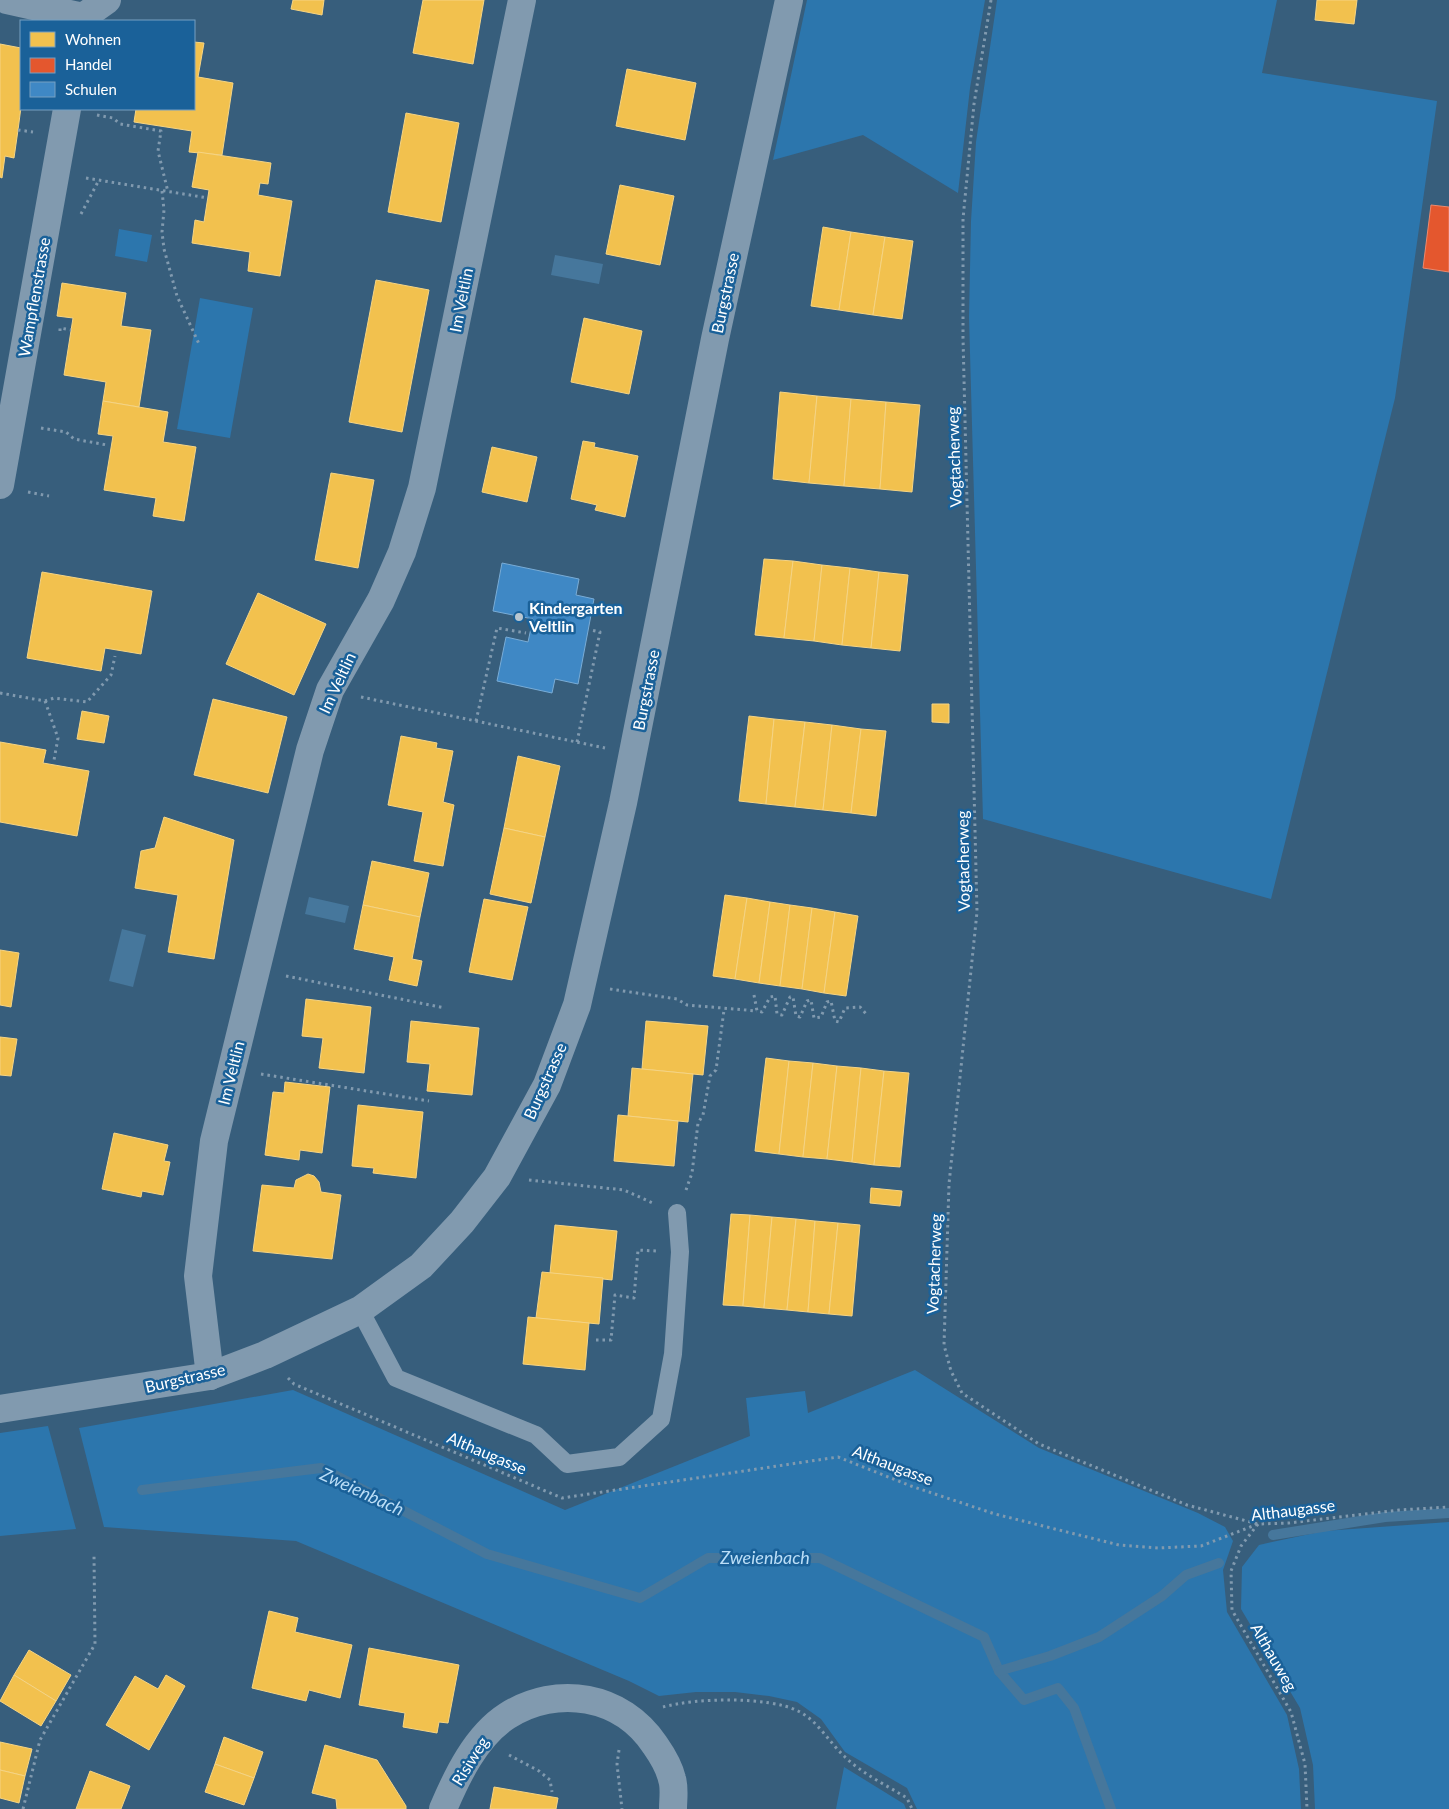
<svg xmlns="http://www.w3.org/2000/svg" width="1449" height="1809" font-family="Lato,sans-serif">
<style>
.green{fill:#2c76ad}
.water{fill:#46779c}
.homes{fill:#f2c14e;stroke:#f6d483}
.shops{fill:#e4572e;stroke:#ec896d}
.schools{fill:#3f88c5;stroke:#79acd6}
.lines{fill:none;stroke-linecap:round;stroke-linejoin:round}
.stream{stroke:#46779c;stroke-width:10}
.path{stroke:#819aaf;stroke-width:3;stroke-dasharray:2.5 4;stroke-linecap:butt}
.service{stroke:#819aaf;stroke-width:18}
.minor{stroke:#819aaf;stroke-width:28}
.tertiary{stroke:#819aaf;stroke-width:28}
.poi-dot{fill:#b9c7d1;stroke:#1a6199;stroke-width:2}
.labels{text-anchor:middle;stroke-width:5;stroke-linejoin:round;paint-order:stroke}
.street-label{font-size:16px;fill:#fff;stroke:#1a6199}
.poi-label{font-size:16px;font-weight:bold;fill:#fff;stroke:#1a6199;text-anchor:start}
.water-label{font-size:18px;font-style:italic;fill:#bbdef7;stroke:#1a6199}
</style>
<rect width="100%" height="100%" fill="#375e7c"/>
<!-- green -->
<g class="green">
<path d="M807,0H985L970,88L958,193L863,135L773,160Z"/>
<path d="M997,0H1277L1262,73L1437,101L1395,398L1271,899L983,819L969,317L971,221L976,142Z"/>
<path d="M119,229L152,235L147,262L115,256Z"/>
<path d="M200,298L253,308L230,438L177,429Z"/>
<path d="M915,1370L1039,1448L1198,1513L1225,1527L1233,1541L1223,1570L1227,1612L1287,1715L1299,1769L1301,1809H917L907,1788L845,1752L821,1719L797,1702L769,1696L735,1692H696L659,1696L629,1681L296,1541L104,1527L79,1428L293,1390L565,1510L750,1436L746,1398L805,1391L808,1413Z"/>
<path d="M48,1426L76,1529L0,1536V1433Z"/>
<path d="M1449,1522V1809H1315L1313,1765L1300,1708L1241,1609L1242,1567L1259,1545L1272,1542L1324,1531Z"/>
<path d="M844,1767L904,1804L906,1809H836Z"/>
</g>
<!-- water -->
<g class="water">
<path d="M555,255L603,264L599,284L551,275Z"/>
<path d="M309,897L349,906L345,923L305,914Z"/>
<path d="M122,929L146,935L133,987L109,981Z"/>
</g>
<!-- homes -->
<g class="homes">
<path d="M293,0H324L322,15L291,9Z"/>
<path d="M423,0H484L473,64L413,53Z"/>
<path d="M1317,0H1357L1354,24L1315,20Z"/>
<path d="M194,42L204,43L198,77L233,83L222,155L189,152L192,131L134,122L136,109H194Z"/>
<path d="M0,44L21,48V107L18,130L14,158L5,156L2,178L0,177Z"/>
<path d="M627,69L696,83L685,140L616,126Z"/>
<path d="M406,113L459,123L441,222L388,212Z"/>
<path d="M198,152L271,163L268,184L260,183L258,195L292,201L280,276L248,271L250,252L192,243L195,220L204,222L209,190L192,187Z"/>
<path d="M620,185L674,196L660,265L606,254Z"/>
<path d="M823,227L851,232L839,310L811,306Z"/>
<path d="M851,232L885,237L873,315L839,310Z"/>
<path d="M885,237L913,241L902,319L873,315Z"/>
<path d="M376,280L429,290L402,432L349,422Z"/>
<path d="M62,283L126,293L121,326L151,330L139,407L103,401L106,382L64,375L73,318L57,316Z"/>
<path d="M584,318L642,331L629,394L571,382Z"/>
<path d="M780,392L817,396L809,483L773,479Z"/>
<path d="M817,396L851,399L844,486L809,483Z"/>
<path d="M851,399L886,402L880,489L844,486Z"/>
<path d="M103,401L168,412L163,442L196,447L184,521L153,516L156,498L104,490L113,436L98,434Z"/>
<path d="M886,402L920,405L912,492L880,489Z"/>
<path d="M583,441L595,443L594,447L638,456L625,517L595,510L597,505L571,499Z"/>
<path d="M492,447L537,457L527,502L482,492Z"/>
<path d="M331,473L374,480L358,568L315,560Z"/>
<path d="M764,559L793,561L784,638L755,635Z"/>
<path d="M793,561L822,565L814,641L784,638Z"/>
<path d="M822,565L850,568L842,645L814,641Z"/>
<path d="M850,568L879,572L871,648L842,645Z"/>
<path d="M42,572L152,591L141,654L105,648L101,671L27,658Z"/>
<path d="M879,572L908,575L900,651L871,648Z"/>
<path d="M258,593L326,624L294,695L226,664Z"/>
<path d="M213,699L287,717L268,793L194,775Z"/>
<path d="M932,704H949V723L932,722Z"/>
<path d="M82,711L109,716L104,743L77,739Z"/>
<path d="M749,716L774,719L766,804L739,801Z"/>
<path d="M774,719L805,722L795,807L766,804Z"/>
<path d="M805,722L832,725L823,810L795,807Z"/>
<path d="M832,725L861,729L851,813L823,810Z"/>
<path d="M861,729L886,731L876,816L851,813Z"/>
<path d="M401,736L437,743L436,748L453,751L443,802L454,805L443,866L414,861L423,812L388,805Z"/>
<path d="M0,742L46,750L43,763L89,771L77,836L0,822Z"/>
<path d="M518,756L560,766L545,837L504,828Z"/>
<path d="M164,817L234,840L214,959L168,952L178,895L135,888L141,851L155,848Z"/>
<path d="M504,828L545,837L531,903L490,894Z"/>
<path d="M372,861L429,873L420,917L363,905Z"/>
<path d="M725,895L747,898L735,979L713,976Z"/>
<path d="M747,898L770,902L759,983L735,979Z"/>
<path d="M484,899L528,907L512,980L469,972Z"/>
<path d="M770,902L790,905L780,986L759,983Z"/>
<path d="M363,905L420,917L412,959L422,961L417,986L389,980L394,957L354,949Z"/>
<path d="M790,905L812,908L802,989L780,986Z"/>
<path d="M812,908L835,912L824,993L802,989Z"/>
<path d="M835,912L858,916L846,996L824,993Z"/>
<path d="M0,950L19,953L11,1007L0,1005Z"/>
<path d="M306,999L371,1007L364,1073L319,1068L323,1038L302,1036Z"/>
<path d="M411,1021L479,1028L472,1095L427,1091L430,1064L407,1062Z"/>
<path d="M646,1021L708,1026L703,1075L642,1069Z"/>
<path d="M0,1037L17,1039L11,1076L0,1075Z"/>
<path d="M766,1058L789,1061L779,1154L755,1151Z"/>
<path d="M789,1061L813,1063L803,1157L779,1154Z"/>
<path d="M813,1063L837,1066L827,1159L803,1157Z"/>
<path d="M837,1066L861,1068L852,1162L827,1159Z"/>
<path d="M632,1068L693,1074L688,1122L628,1116Z"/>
<path d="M861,1068L884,1071L874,1165L852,1162Z"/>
<path d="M884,1071L909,1073L900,1167L874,1165Z"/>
<path d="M285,1082L330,1087L322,1153L300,1150L299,1160L265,1155L273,1092L284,1093Z"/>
<path d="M358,1105L423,1112L416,1178L373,1173L374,1168L352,1166Z"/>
<path d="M618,1115L678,1121L674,1166L614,1161Z"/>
<path d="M114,1133L168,1145L164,1161L170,1162L163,1195L142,1191L141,1197L102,1189Z"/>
<path d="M308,1174L314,1176L319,1182L321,1192L341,1195L332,1259L253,1251L262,1185L294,1188L296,1180Z"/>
<path d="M871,1188L902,1191L900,1206L870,1203Z"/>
<path d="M731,1214L750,1215L743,1306L723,1305Z"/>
<path d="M750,1215L772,1217L764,1308L743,1306Z"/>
<path d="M772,1217L796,1219L787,1310L764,1308Z"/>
<path d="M796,1219L815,1221L808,1312L787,1310Z"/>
<path d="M815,1221L838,1223L829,1314L808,1312Z"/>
<path d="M838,1223L860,1225L852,1316L829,1314Z"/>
<path d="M555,1225L617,1231L612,1280L550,1273Z"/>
<path d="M542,1272L603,1278L599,1324L536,1318Z"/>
<path d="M528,1317L589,1323L585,1370L523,1364Z"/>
<path d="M269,1611L298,1618L295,1632L352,1645L340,1698L309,1690L306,1701L252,1688Z"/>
<path d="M369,1648L459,1665L448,1723L439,1722L437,1733L403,1727L405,1713L359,1705Z"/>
<path d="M29,1650L71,1675L56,1701L14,1675Z"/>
<path d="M14,1675L56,1701L41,1726L0,1701Z"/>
<path d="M166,1675L185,1686L149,1750L106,1725L135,1676L158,1689Z"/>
<path d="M224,1737L263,1752L254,1778L215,1764Z"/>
<path d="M0,1742L32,1749L25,1776L0,1770Z"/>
<path d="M325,1745L377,1760L406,1806V1809H337L336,1799L312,1793Z"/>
<path d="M215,1764L254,1778L244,1805L205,1792Z"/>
<path d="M0,1770L25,1776L19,1803L0,1798Z"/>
<path d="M90,1771L130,1786L121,1809H76Z"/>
<path d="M494,1787L558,1798L556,1809H490Z"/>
</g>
<!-- shops -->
<path class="shops" d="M1431,205L1449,207V272L1423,268Z"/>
<!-- schools -->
<path class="schools" d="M502,563L579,579L576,595L594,599L578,684L555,679L552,693L497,681L506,637L528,642L533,619L493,611Z"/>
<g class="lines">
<!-- stream -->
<g class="stream">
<path d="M142,1490L321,1468L487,1554L640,1598L708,1558H820L984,1637L999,1671L1024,1700L1058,1688L1074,1708L1111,1809"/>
<path d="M1273,1535L1385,1517L1449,1513"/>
<path d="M999,1671L1050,1656L1099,1637L1162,1596L1186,1575L1219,1563"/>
</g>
<!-- path -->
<g class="path">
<path d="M991,0L974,104L963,219V338L977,912L949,1184L944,1345L951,1371L962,1393L1039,1444L1187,1505L1258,1524"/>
<path d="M97,115L113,118L120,124L161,131L158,151L168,192"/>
<path d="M18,130L33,132"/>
<path d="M86,178L208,198"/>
<path d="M162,191L164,210L162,232L164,249L177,296L199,344"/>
<path d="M81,214L99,180"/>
<path d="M60,331V328L71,330"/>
<path d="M41,428L66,432L74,439L107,445"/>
<path d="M28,492L49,496"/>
<path d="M0,693L45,701L54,698L87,702L111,675L115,656"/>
<path d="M361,697L605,748"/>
<path d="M45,701L58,738L54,760"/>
<path d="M476,721L497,628L526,633"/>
<path d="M577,742L600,632L591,630"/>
<path d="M286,976L445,1008"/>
<path d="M610,989L677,999L687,1005L757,1011"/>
<path d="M754,995L757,1011L762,1012L770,997L775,996L777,1014L782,1015L790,997H793L796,1016L800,1017L807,1001L811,1000L814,1018L821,1017L827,1002L831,1001L835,1021L839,1022L845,1008L860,1007L867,1015"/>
<path d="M261,1074L429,1101"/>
<path d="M529,1180L624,1190L655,1204"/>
<path d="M686,1190L692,1173L698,1123L703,1115L710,1076L716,1070L724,1010"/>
<path d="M596,1340H611L615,1295L634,1298L638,1250L656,1251"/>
<path d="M288,1378L294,1384L562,1498L838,1457L911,1486L995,1514L1119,1545L1158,1548L1201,1546L1258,1524L1289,1523L1399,1510L1449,1507"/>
<path d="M1258,1524L1241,1546L1231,1571L1232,1610L1291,1712L1305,1764L1307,1809"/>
<path d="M663,1707C695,1698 768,1696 798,1711C817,1720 829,1742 844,1756C861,1773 886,1785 907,1798L912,1809"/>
<path d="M619,1750L617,1764L622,1809"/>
<path d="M509,1755L539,1771L550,1780L552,1792"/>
<path d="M23,1809L40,1740L95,1644L94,1555"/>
</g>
<!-- service -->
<path class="service" d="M360,1310L396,1378L536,1435L567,1464L619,1457L661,1419L673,1354L680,1252L677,1213"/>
<!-- minor -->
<g class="minor">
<path d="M7,0L83,17L107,0"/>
<path d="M0,485L67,109"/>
<path d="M210,1376L198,1276L214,1141L310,750L330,690L381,600L402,552L422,488L522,0"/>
<path d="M443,1809C457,1776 476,1736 507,1716C557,1684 622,1695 655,1745C662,1755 669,1766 672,1779C675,1788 673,1799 673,1809"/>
</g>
<!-- tertiary -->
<path class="tertiary" d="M0,1409L210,1376L265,1355L360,1310L421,1266L462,1222L497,1177L547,1085L577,1005L623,803L715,339L789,0"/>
</g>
<!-- markers -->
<circle class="poi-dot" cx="519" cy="617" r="5"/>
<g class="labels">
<!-- street labels -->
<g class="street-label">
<text transform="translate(725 293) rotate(-78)" y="6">Burgstrasse</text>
<text transform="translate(34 297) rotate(-80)" y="6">Wampflenstrasse</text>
<text transform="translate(461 300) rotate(-79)" y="6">Im Veltlin</text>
<text transform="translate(954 457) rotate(-92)" y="6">Vogtacherweg</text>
<text transform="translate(337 683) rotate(-65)" y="6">Im Veltlin</text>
<text transform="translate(646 690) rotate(-79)" y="6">Burgstrasse</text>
<text transform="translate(963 861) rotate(-91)" y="6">Vogtacherweg</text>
<text transform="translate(231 1073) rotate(-76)" y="6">Im Veltlin</text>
<text transform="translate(545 1081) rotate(-66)" y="6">Burgstrasse</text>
<text transform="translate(934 1264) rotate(-88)" y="6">Vogtacherweg</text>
<text transform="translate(185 1378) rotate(-13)" y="6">Burgstrasse</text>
<text transform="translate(487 1453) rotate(23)" y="6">Althaugasse</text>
<text transform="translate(893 1465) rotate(21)" y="6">Althaugasse</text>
<text transform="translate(1293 1510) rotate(-7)" y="6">Althaugasse</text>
<text transform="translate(1274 1657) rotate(60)" y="6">Althauweg</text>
<text transform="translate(470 1761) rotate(-58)" y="6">Risiweg</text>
</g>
<!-- poi labels -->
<g class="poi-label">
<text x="529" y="614">Kindergarten<tspan x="529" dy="18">Veltlin</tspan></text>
</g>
<!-- water labels -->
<g class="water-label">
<text transform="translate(362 1492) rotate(25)" y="6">Zweienbach</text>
<text x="765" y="1564">Zweienbach</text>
</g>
</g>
<!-- legend -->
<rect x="20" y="20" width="175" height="90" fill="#1a6199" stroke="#76a0c2"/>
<rect x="30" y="32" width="25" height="15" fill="#f2c14e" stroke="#76a0c2"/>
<text x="65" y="45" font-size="15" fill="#ffffff">Wohnen</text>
<rect x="30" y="58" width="25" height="15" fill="#e4572e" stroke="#76a0c2"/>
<text x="65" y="70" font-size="15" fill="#ffffff">Handel</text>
<rect x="30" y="82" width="25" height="15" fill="#3f88c5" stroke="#76a0c2"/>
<text x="65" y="95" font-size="15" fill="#ffffff">Schulen</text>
</svg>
